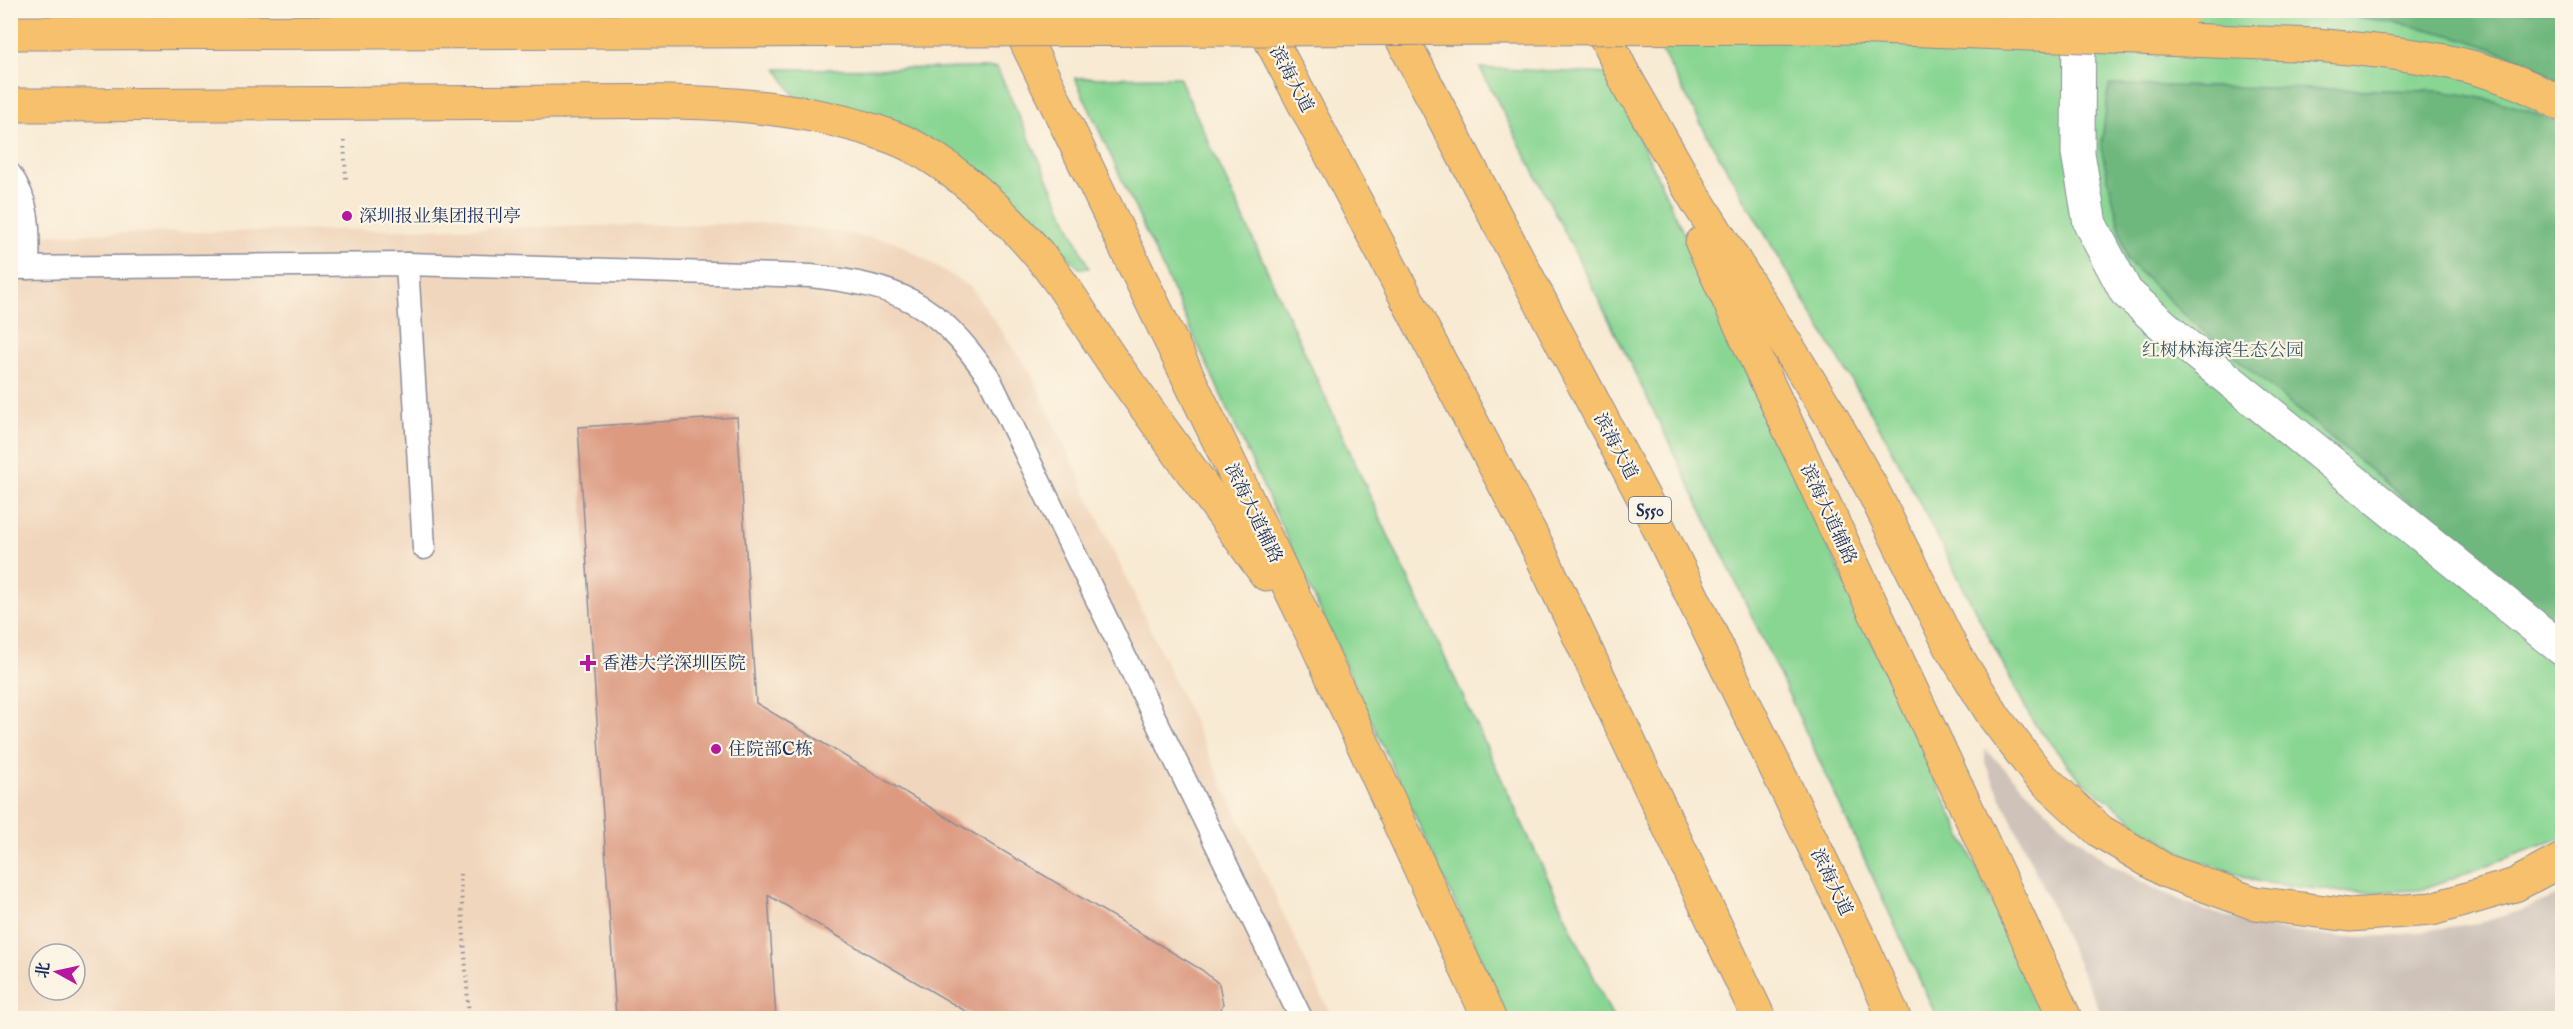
<svg xmlns="http://www.w3.org/2000/svg" width="2573" height="1029" font-family="'IM FELL English','Noto Serif SC',serif">
<style>
.built{fill:#f0d6bc;fill-rule:evenodd}
.industrial{fill:#cec2b9}
.green{fill:#89d693;stroke:#528278;stroke-width:1.5}
.forest{fill:#6eb77d;stroke:#44736e;stroke-width:1.5}
.building{fill:#dc9a81}
.lines{fill:none;stroke-linecap:round;stroke-linejoin:round}
.lane-casing{stroke:#8a8c98;stroke-width:25}
.street-casing{stroke:#8a8c98;stroke-width:35}
.primary-casing{stroke:#8a8c98;stroke-width:35}
.highway-casing{stroke:#8a8c98;stroke-width:35}
.path{stroke:#8a8c98;stroke-width:4;stroke-dasharray:1.5 4.5;stroke-linecap:butt}
.lane{stroke:#fff;stroke-width:22}
.street{stroke:#fff;stroke-width:33}
.primary{stroke:#f7c06c;stroke-width:33}
.highway{stroke:#f7c06c;stroke-width:33}
.primary-bridge-casing{stroke:#8a8c98;stroke-width:35;stroke-linecap:butt}
.primary-bridge{stroke:#f7c06c;stroke-width:33}
.poi-dot{fill:#b5179e;stroke:#fcf5e5;stroke-width:2}
.labels{text-anchor:middle;stroke-width:4.5;stroke-linejoin:round;paint-order:stroke}
.shield{fill:#fcf5e5;stroke:#5e6a86;stroke-width:1.5}
.shield-label{font-size:16px;font-weight:bold;fill:#1b2f5e}
.street-label{font-size:18px;fill:#1b2f5e;stroke:#fcf5e5}
.poi-label{font-size:18px;fill:#1b2f5e;stroke:#fcf5e5;text-anchor:start}
.park-label{font-size:18px;fill:#36596b;stroke:#fcf5e5}
</style>
<rect width="100%" height="100%" fill="#fcf5e5"/>
<filter id="ink" filterUnits="userSpaceOnUse"><feTurbulence type="fractalNoise" baseFrequency=".0167" numOctaves="2"/><feDisplacementMap in="SourceGraphic" scale="12" xChannelSelector="R" yChannelSelector="G"/><feConvolveMatrix kernelMatrix="1 2 1 2 8 2 1 2 1" color-interpolation-filters="sRGB"/></filter>
<filter id="wash" filterUnits="userSpaceOnUse"><feTurbulence type="fractalNoise" baseFrequency=".008" numOctaves="4" result="noise"/><feDisplacementMap in="SourceGraphic" scale="24" xChannelSelector="R" yChannelSelector="G"/><feGaussianBlur stdDeviation="1.35" result="paint"/><feColorMatrix in="noise" values="0 0 0 0 0 0 0 0 0 0 0 0 0 0 0 0 0 1.4 0 .05"/><feComposite in="paint" operator="in"/></filter>
<g filter="url(#wash)">
<rect width="100%" height="100%" fill="#f8ead3"/>
<!-- built -->
<path class="built" d="M775,223L894,241L971,287L1030,372L1332,1018H11L10,235ZM39,954H75V990H39Z"/>
<!-- industrial -->
<path class="industrial" d="M1985,749L2068,831L2109,863L2155,889L2203,910L2249,923L2295,932L2343,937L2390,936L2484,922L2528,908L2562,893V1000L2547,1018H2103L1985,763Z"/>
<!-- green -->
<g class="green">
<path d="M1640,11H2562V835L2558,839L2420,890L2351,893L2260,882L2193,859L2141,827L2076,775L2032,720L1887,440L1717,153Z"/>
<path d="M997,68L1089,268H1079L1022,207L962,158L797,100L777,69Z"/>
<path d="M1480,68L1610,74L2046,1018H1937C1792,698 1644,379 1480,68Z"/>
<path d="M1179,77L1398,557L1613,1018H1508L1075,78Z"/>
</g>
<!-- forest -->
<g class="forest">
<path d="M2321,11H2562V82C2489,38 2405,20 2321,14Z"/>
<path d="M2109,85L2439,91C2482,97 2524,105 2562,126V630L2188,318L2127,260L2101,148Z"/>
</g>
<g id="blocks">
<!-- building -->
<path class="building" d="M737,417L756,703L1202,970L1219,984L1223,1004L1217,1018H977L768,895L776,1018H616L578,427Z"/>
</g>
</g>
<g filter="url(#ink)">
<use href="#blocks" fill-opacity="0" stroke="#8a8c98" stroke-width="1.5"/>
<g class="lines">
<defs>
<g id="lane">
<path d="M10,174C31,203 29,234 28,268"/>
<path d="M407,264L424,548"/>
<path d="M10,268L407,264L811,276C900,286 936,302 988,376L1301,1018"/>
</g>
<path id="street" d="M2079,10L2078,153L2090,224L2126,292L2181,341L2562,649"/>
<g id="primary">
<path d="M1011,10L1317,644L1489,1018"/>
<path d="M1593,10L1632,93"/>
<path d="M10,33H66"/>
<path d="M2316,45C2400,53 2489,59 2562,105"/>
<path d="M1623,73L1692,193L1831,416L1870,485L1952,649L1995,718L2037,773L2100,831L2166,871L2254,903L2350,915L2432,909L2515,885L2562,860"/>
<path d="M565,102C676,101 786,98 892,137C950,158 1021,228 1057,278C1078,306 1095,337 1116,366C1166,435 1216,505 1266,574"/>
<path d="M10,105H66"/>
<path d="M1702,243L2065,1018"/>
</g>
<g id="highway">
<path d="M1255,10L1537,546L1759,1018"/>
<path d="M1387,10L1652,514L1858,936L1894,1018"/>
</g>
</defs>
<!-- lane casing -->
<use href="#lane" class="lane-casing"/>
<!-- street casing -->
<use href="#street" class="street-casing"/>
<!-- primary casing -->
<use href="#primary" class="primary-casing"/>
<!-- highway casing -->
<use href="#highway" class="highway-casing"/>
<!-- path -->
<g class="path">
<path d="M344,141L346,179"/>
<path d="M460,874L469,1018"/>
</g>
<!-- lane -->
<use href="#lane" class="lane"/>
<!-- street -->
<use href="#street" class="street"/>
<!-- primary -->
<use href="#primary" class="primary"/>
<!-- highway -->
<use href="#highway" class="highway"/>
<defs>
<g id="primary-bridge">
<path d="M2070,16L2185,10"/>
<path d="M66,33L1850,27L2316,45"/>
<path d="M66,105L565,102"/>
</g>
</defs>
<!-- primary-bridge casing -->
<use href="#primary-bridge" class="primary-bridge-casing"/>
<!-- primary-bridge -->
<use href="#primary-bridge" class="primary-bridge"/>
</g>
</g>
<!-- markers -->
<g class="poi-dot">
<circle cx="347" cy="216" r="6"/>
<path d="M585 654h6v6h6v6h-6v6h-6v-6h-6v-6h6z"/>
<circle cx="716" cy="749" r="6"/>
</g>
<g class="labels">
<!-- shield labels -->
<rect class="shield" x="1629" y="497" width="42" height="26" rx="4.5"/>
<g class="shield-label">
<text x="1650" y="516">S550</text>
</g>
<!-- street labels -->
<g class="street-label">
<text transform="translate(1292 79) rotate(62)" y="6">滨海大道</text>
<text transform="translate(1616 446) rotate(62)" y="6">滨海大道</text>
<text transform="translate(1254 513) rotate(64)" y="6">滨海大道辅路</text>
<text transform="translate(1829 514) rotate(65)" y="6">滨海大道辅路</text>
<text transform="translate(1832 882) rotate(64)" y="6">滨海大道</text>
</g>
<!-- poi labels -->
<g class="poi-label">
<text x="359" y="222">深圳报业集团报刊亭</text>
<text x="602" y="669">香港大学深圳医院</text>
<text x="728" y="755">住院部C栋</text>
</g>
<!-- park labels -->
<g class="park-label">
<text x="2223" y="356">红树林海滨生态公园</text>
</g>
</g>
<!-- margin -->
<rect width="2573" height="1029" fill="none" stroke="#fcf5e5" stroke-width="36"/>
<!-- north arrow -->
<g transform="translate(57 972) rotate(278)"><circle r="28" fill="#fcf5e5" stroke="#a2a6af" stroke-width="1.5"/>
<path d="M0-4.5L10 22L0 15L-10 22Z" fill="#b5179e"/>
<text y="-9" font-size="16" font-weight="bold" text-anchor="middle" fill="#1b2f5e">北</text>
</g>
</svg>
